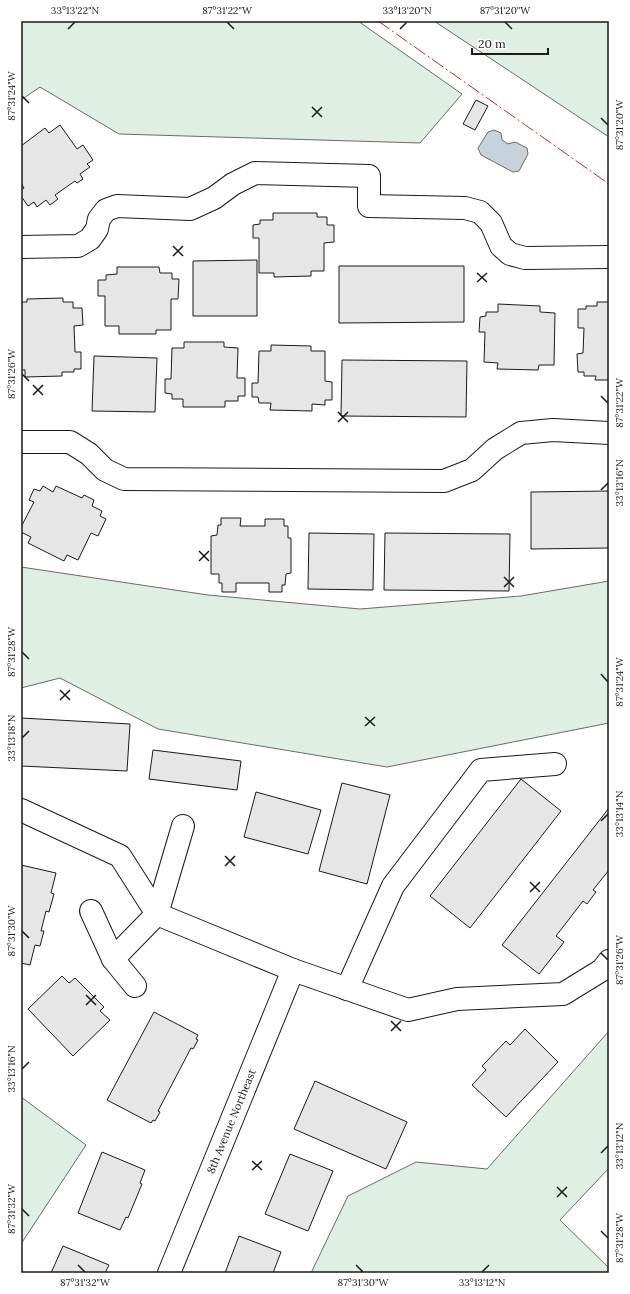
<svg xmlns="http://www.w3.org/2000/svg" width="630" height="1294" font-family="Lora,serif">
<style>
.green{fill:#e0efe3;stroke:#6a6a6a}
.water{fill:#c6d2dc;stroke:#6a6a6a}
.building{fill:#e6e6e6;stroke:#1a1a1a}
.lines{fill:none;stroke-linecap:round;stroke-linejoin:round}
.minor-casing{stroke:#1a1a1a;stroke-width:24}
.minor{stroke:#fff;stroke-width:22}
.power{stroke:#c62828;stroke-width:1;stroke-dasharray:14 3 2 3;stroke-linecap:butt}
.ticks{fill:none;stroke:#1a1a1a;stroke-width:1.5}
.labels{text-anchor:middle;stroke-width:3;stroke-linejoin:round;paint-order:stroke}
.street-label{font-size:11px;fill:#1a1a1a;stroke:#fff}
.neatline{fill:none;stroke:#1a1a1a;stroke-width:1.5}
.ticks-label{font-size:10px;text-anchor:middle;fill:#1a1a1a}
</style>
<rect width="100%" height="100%" fill="#fff"/>
<!-- green -->
<g class="green">
<path d="M21,21H358L462,94L420,143L119,134L40,87L21,100Z"/>
<path d="M434,21H609V137Z"/>
<path d="M21,567L208,595L360,609L521,596L609,581V723L387,767L158,729L60,678L21,688Z"/>
<path d="M609,1031V1168L560,1220L609,1268V1273H311L348,1196L416,1162L487,1169Z"/>
<path d="M21,1097L86,1145L21,1244Z"/>
</g>
<!-- water -->
<path class="water" d="M494,130L501,133L502,140L508,144L515,142L527,148L528,154L519,171L513,172L481,155L478,148L488,132Z"/>
<!-- building -->
<g class="building">
<path d="M476,100L488,106L475,130L463,124Z"/>
<path d="M60,125L77,149L83,145L93,160L87,164L90,167L80,174L83,179L77,183L75,181L55,195L58,199L50,205L46,200L37,207L34,202L28,206L21,196V190L24,188L21,183V146L45,128L49,133Z"/>
<path d="M273,213H317V217H327V225H334V242L324,243V271H311V276L274,277V273H259V238H253V225L260,224V220H273Z"/>
<path d="M257,260V316H193V261Z"/>
<path d="M339,266H464V322L339,323Z"/>
<path d="M117,267H159L160,273H172V279H179L178,299H171V330H156V334H119V326H105V296H98V280H106V275L117,274Z"/>
<path d="M63,298V302H73V308H82L83,325L74,326L75,352H81V369H74V372H62V376L25,377V370H21V302H27V299Z"/>
<path d="M597,302H609V380H595L596,376H584V372H578L577,354L583,353L584,328H578V309H586V306H597Z"/>
<path d="M498,304L540,306V312L555,313L554,365H539L538,370L497,369L498,363L484,362L485,332H479L480,317L486,316V312H498Z"/>
<path d="M184,342H224V347L238,348L237,378H245V396H238V401H225V407H183V399H172V394L165,393V379H171L172,348H184Z"/>
<path d="M271,345L311,346V351H325V381L332,382V400H325V405L312,404V411L270,410L271,403H259L258,397H252V383H258L259,351H271Z"/>
<path d="M94,356L157,358L155,412L92,411Z"/>
<path d="M342,360L467,361L466,417L341,416Z"/>
<path d="M43,486L53,492L56,486L82,498L84,495L94,500L92,506L102,511L100,516L106,519L98,536L91,533L78,560L67,555L64,561L28,543L31,537L21,532V527L34,502L29,500L34,489L40,491Z"/>
<path d="M609,491V548L531,549V492Z"/>
<path d="M221,518H241L240,526H265V519H284V526H288V538H291V573L286,574L285,585H282V592H269V583H236V592H222V583H219V574H211V536L217,535L218,525H221Z"/>
<path d="M309,533L374,534L373,590L308,589Z"/>
<path d="M385,533L510,534L509,591L384,590Z"/>
<path d="M21,718L130,724L127,771L21,766Z"/>
<path d="M153,750L241,761L237,790L149,779Z"/>
<path d="M521,779L561,811L470,928L430,896Z"/>
<path d="M342,783L390,795L367,884L319,871Z"/>
<path d="M256,792L321,810L308,854L244,837Z"/>
<path d="M609,808V870L593,890L596,892L587,904L583,901L556,936L564,942L539,974L502,945Z"/>
<path d="M21,865L56,873L51,893L54,894L49,912L46,911L41,931H44L40,946L35,945L30,965L21,963Z"/>
<path d="M62,976L69,983L75,978L104,1007L100,1011L110,1020L73,1056L28,1009Z"/>
<path d="M154,1012L198,1035L196,1039L198,1040L193,1049L191,1048L158,1111L160,1112L155,1121L153,1120L151,1123L107,1100Z"/>
<path d="M525,1029L558,1062L506,1117L472,1085L486,1070L482,1066L506,1041L510,1045Z"/>
<path d="M315,1081L407,1122L386,1169L294,1129Z"/>
<path d="M102,1152L145,1170L140,1183L142,1184L128,1218L126,1217L120,1230L78,1213Z"/>
<path d="M290,1154L333,1171L308,1231L265,1214Z"/>
<path d="M239,1236L281,1252L273,1273H225Z"/>
<path d="M63,1246L109,1265L105,1273H51Z"/>
</g>
<g class="lines">
<defs>
<g id="minor">
<path d="M21,247L78,246L90,239L97,229L99,219L106,210L117,206L190,209L214,198L233,184L255,173L369,176V206L465,208L480,212L491,223L501,246L510,254L525,258L609,257"/>
<path d="M21,442H70L89,454L105,470L124,479L444,481L472,470L495,449L521,433L553,430L609,433"/>
<path d="M21,810L120,856L157,914"/>
<path d="M91,911L113,959L157,914L183,826"/>
<path d="M157,914L293,970L408,1010L457,999L563,994L602,970L609,961"/>
<path d="M113,959L135,986"/>
<path d="M347,989L393,886L481,770L555,764"/>
<path id="s1" d="M169,1273L293,970"/>
</g>
</defs>
<!-- minor casing -->
<use href="#minor" class="minor-casing"/>
<!-- minor -->
<use href="#minor" class="minor"/>
<!-- power -->
<path class="power" d="M378,21L609,184"/>
</g>
<!-- ticks -->
<path class="ticks" d="M227,22L234,29M505,22L512,29M68,29L75,22M400,29L407,22M22,96L29,103M312,107L322,117M312,117L322,107M601,118L608,125M173,246L183,256M173,256L183,246M477,273L487,282M477,282L487,273M22,374L29,381M33,385L43,395M33,395L43,385M601,396L608,403M338,412L348,422M338,422L348,412M601,490L608,483M199,551L209,561M199,561L209,551M504,577L514,587M504,587L514,577M22,652L29,659M601,674L608,682M60,690L70,700M60,700L70,690M365,717L375,726M365,726L375,717M22,738L29,731M601,821L608,814M225,856L235,866M225,866L235,856M530,882L540,892M530,892L540,882M22,931L29,938M601,953L608,960M86,995L96,1005M86,1005L96,995M391,1021L401,1031M391,1031L401,1021M22,1069L29,1062M601,1153L608,1146M252,1161L262,1170M252,1170L262,1161M557,1187L567,1197M557,1197L567,1187M22,1209L29,1216M601,1231L608,1238M78,1265L85,1272M356,1265L363,1272M482,1272L489,1265"/>
<g class="labels">
<!-- street labels -->
<g class="street-label">
<text dy="4" stroke="none"><textPath href="#s1" startOffset="164">8th Avenue Northeast</textPath></text>
</g>
</g>
<!-- border -->
<rect width="630" height="1294" fill="none" stroke="#ffffff" stroke-width="44"/>
<!-- scale -->
<path d="M472 48v6h76v-6" fill="none" stroke="#1a1a1a" stroke-width="2"/>
<text x="478" y="48" font-size="12" fill="#1a1a1a" stroke="#ffffff" stroke-width="3" paint-order="stroke">20 m</text>
<rect x="22" y="22" width="586" height="1250" class="neatline"/>
<g class="ticks-label">
<text x="75" y="14">33°13'22"N</text>
<text x="227" y="14">87°31'22"W</text>
<text x="407" y="14">33°13'20"N</text>
<text x="505" y="14">87°31'20"W</text>
<text transform="translate(11 96) rotate(-90)" y="4">87°31'24"W</text>
<text transform="translate(619 125) rotate(-90)" y="4">87°31'20"W</text>
<text transform="translate(11 374) rotate(-90)" y="4">87°31'26"W</text>
<text transform="translate(619 403) rotate(-90)" y="4">87°31'22"W</text>
<text transform="translate(619 483) rotate(-90)" y="4">33°13'16"N</text>
<text transform="translate(11 652) rotate(-90)" y="4">87°31'28"W</text>
<text transform="translate(619 682) rotate(-90)" y="4">87°31'24"W</text>
<text transform="translate(11 738) rotate(-90)" y="4">33°13'18"N</text>
<text transform="translate(619 814) rotate(-90)" y="4">33°13'14"N</text>
<text transform="translate(11 931) rotate(-90)" y="4">87°31'30"W</text>
<text transform="translate(619 960) rotate(-90)" y="4">87°31'26"W</text>
<text transform="translate(11 1069) rotate(-90)" y="4">33°13'16"N</text>
<text transform="translate(619 1146) rotate(-90)" y="4">33°13'12"N</text>
<text transform="translate(11 1209) rotate(-90)" y="4">87°31'32"W</text>
<text transform="translate(619 1238) rotate(-90)" y="4">87°31'28"W</text>
<text x="85" y="1286">87°31'32"W</text>
<text x="363" y="1286">87°31'30"W</text>
<text x="482" y="1286">33°13'12"N</text>
</g>
</svg>
